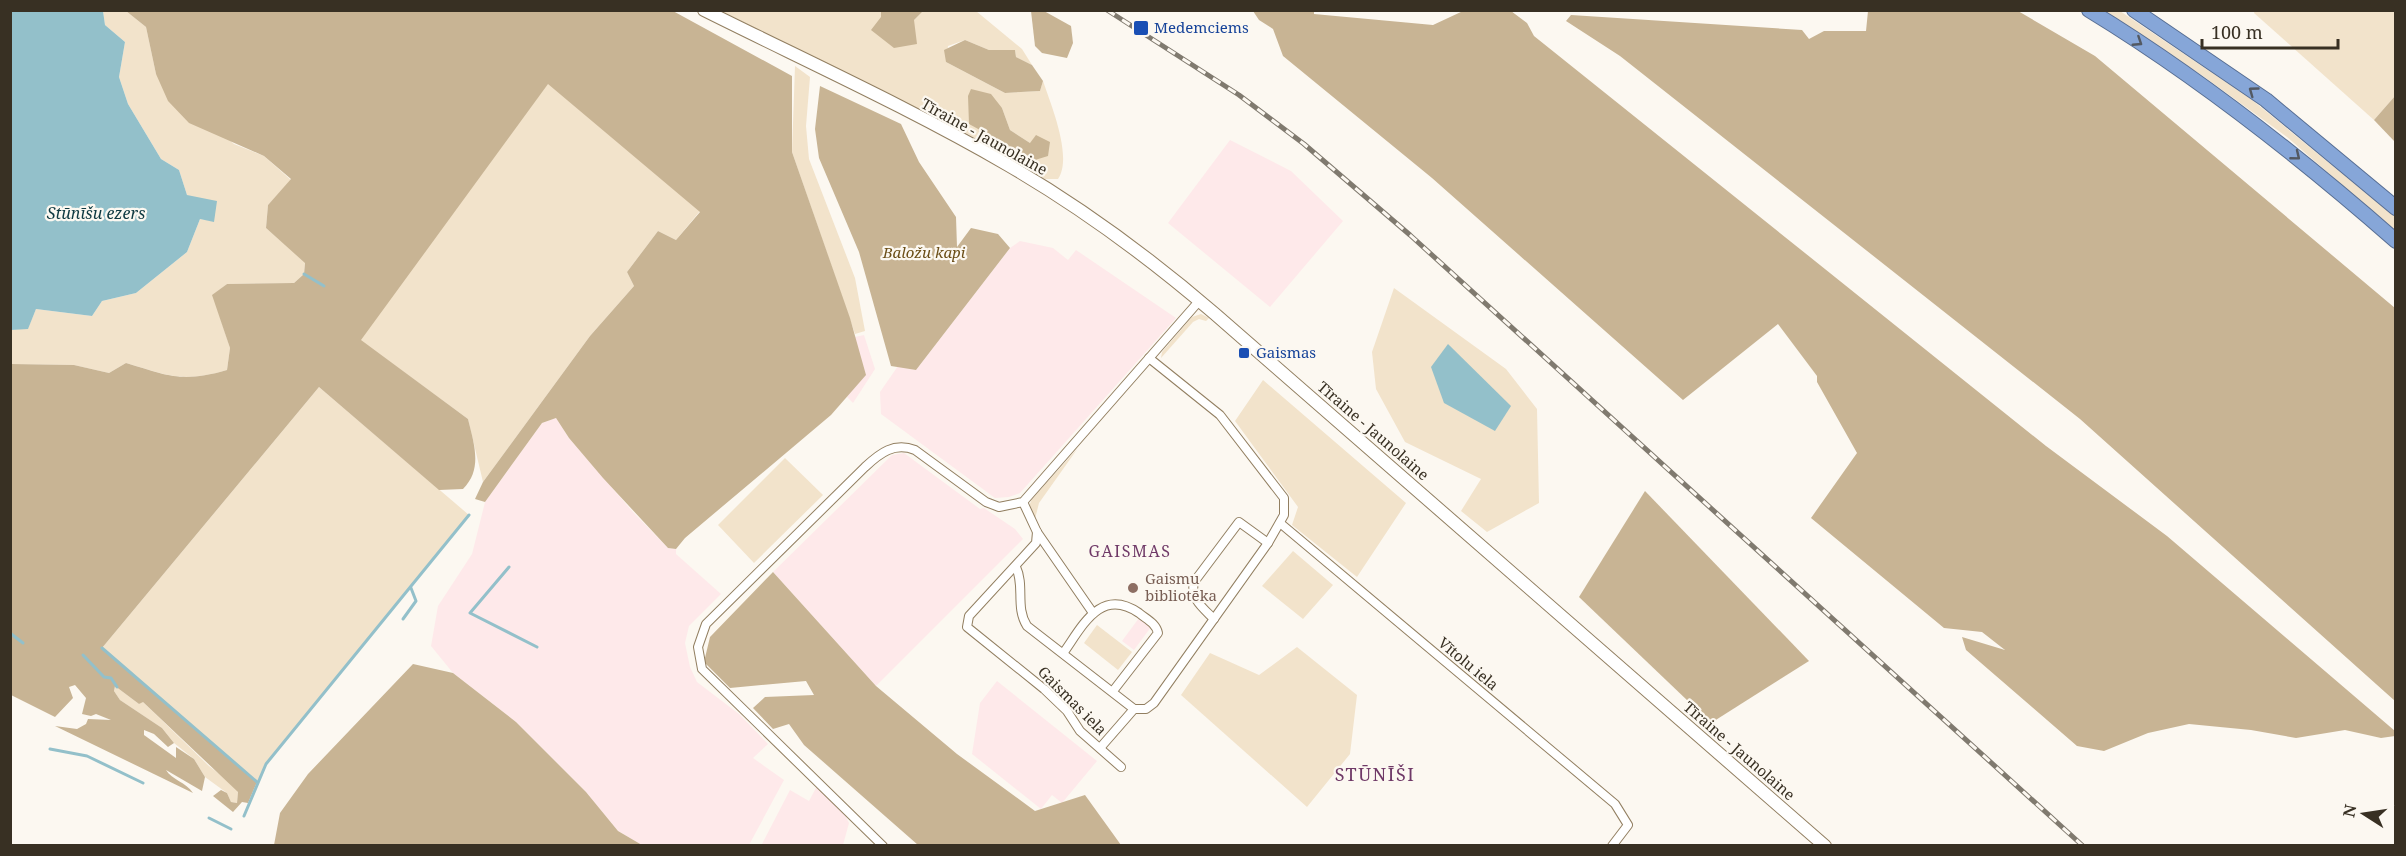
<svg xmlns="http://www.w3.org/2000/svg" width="2406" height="856" font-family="'Noto Serif',serif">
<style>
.industrial{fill:#fee9ea}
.green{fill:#f2e3cb;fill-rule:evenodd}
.forest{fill:#c8b494}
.water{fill:#93c0ca}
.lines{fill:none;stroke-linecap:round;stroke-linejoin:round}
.stream{stroke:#93c0ca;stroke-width:3}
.minor-casing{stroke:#927f61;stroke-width:10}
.secondary-casing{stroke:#927f61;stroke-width:14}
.trunk-casing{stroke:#576e93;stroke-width:16}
.minor{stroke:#fff;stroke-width:8}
.secondary{stroke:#fff;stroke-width:12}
.trunk{stroke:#86a6d8;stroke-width:14}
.rail-casing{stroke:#807a6f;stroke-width:5}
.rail{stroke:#fcf8f1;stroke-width:3;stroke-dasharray:9;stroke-linecap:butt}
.oneway{stroke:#535962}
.transit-dot{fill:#1a4fb4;stroke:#fcf8f1;stroke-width:2}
.education-dot{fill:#8d6e63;stroke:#fcf8f1;stroke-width:2}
.labels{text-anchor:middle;stroke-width:4.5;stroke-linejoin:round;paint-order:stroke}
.transit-label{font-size:15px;fill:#164399;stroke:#fcf8f1;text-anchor:start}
.street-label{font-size:15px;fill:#383023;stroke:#fcf8f1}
.park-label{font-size:15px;font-style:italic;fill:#6b4e17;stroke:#fcf8f1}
.education-label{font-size:15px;fill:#785e54;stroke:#fcf8f1;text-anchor:start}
.water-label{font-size:16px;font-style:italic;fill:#0e3941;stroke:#fcf8f1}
.neighbourhood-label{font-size:16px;letter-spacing:1.5px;fill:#6f3967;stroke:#fcf8f1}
.quarter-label{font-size:18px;letter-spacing:1.5px;fill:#6f3967;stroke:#fcf8f1}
</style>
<rect width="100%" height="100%" fill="#fcf8f1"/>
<!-- industrial -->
<g class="industrial">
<path d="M1230,140L1291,171L1343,221L1270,307L1168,223Z"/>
<path d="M1020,241L1053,248L1068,260L1076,250L1176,318L1020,493L1009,497L995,498L881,414L880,392L898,366L916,370L1010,248Z"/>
<path d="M864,335L875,369L853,403L841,391L850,338Z"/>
<path d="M556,418L569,438L633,512L668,548L676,549V554L721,594L689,626L685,643L690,667L697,682L739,714L768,744L753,758L784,780L749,845H642L618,831L586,792L516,722L453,673L431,646L438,606L472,554L485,502L542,423Z"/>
<path d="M904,453L980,509L984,508L1015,529L1023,539L876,686L773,572L892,455Z"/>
<path d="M1139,618L1151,627L1134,650L1122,641Z"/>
<path d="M997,681L1097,761L1062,803L1052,795L1041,809L972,754L980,703Z"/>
<path d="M817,786L841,808L849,823L843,845L761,846L790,790L809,801Z"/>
</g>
<!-- green -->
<g class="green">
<path d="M2255,10L2395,11V96L2374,120L2254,13Z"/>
<path d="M103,11H126L146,27L156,74L234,144L264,156L291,180L268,205L266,228L305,262L304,274L294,283L227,284L213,295L230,348L227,370C182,383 170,376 126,363L109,373L74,365L11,364V330L28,328L36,309L92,316L102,301L136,293L187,252L200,219L214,221L187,195L179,170L161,159L128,104L119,77L125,42L105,25Z"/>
<path d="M721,11H881V17L914,20L923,11H976L1022,49L1032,65L1016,57L1015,50H989L965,40L948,46L946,62L1005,93L1040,91L1043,81C1051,105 1073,157 1058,179H1045L964,132ZM971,89L1002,108L1010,130L1030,143L1035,160L1005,142Z"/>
<path d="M2102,11H2120L2251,99L2394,216L2395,231L2287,137L2203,76Z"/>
<path d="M795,66L810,77L806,126L809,159L855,278L865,331L855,334L792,152Z"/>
<path d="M548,83L700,211L676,240L658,231L627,272L634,286L590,336L483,482L468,419L360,340Z"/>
<path d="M1394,288L1506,369L1537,409L1539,503L1487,532L1461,511L1481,479L1405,442L1376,389L1372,352Z"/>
<path d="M1201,314L1209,318L1206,321L1199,319L1193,322L1161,358L1162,352L1192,317Z"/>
<path d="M1263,380L1406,503L1357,577L1292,525L1298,507L1235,421Z"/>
<path d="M319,387L469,515L266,764L257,782L102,648Z"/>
<path d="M1078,448L1039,503L1035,519L1028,508L1032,499Z"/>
<path d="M785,458L823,495L754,563L718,525Z"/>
<path d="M1293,551L1333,585L1303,619L1262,586Z"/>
<path d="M1097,625L1132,652L1118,670L1084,643Z"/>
<path d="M1297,647L1357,695L1350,754L1307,807L1181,695L1210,653L1259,675Z"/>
<path d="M115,686L139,704L142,701L209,766L235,786L238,792L237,803L231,802L227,793L205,777L194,759L174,743L162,728L120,700L114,691Z"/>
</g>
<!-- forest -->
<g class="forest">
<path d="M126,11H673L792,76V152L850,318L866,375L831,415L685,538L676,549L668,548L603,478L569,438L556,418L542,423L485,502L475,499L483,482L590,336L634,286L627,272L658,231L676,240L700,212L548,84L361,340L468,419C474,444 483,469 463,489L439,490L319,387L102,648L257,782L248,803L242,802L233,812L213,796L221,790L227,793L231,802L237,803L238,792L143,702L139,704L115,686L114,691L120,700L162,728L174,743L168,747L154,734L144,730V735L176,758V747L194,759L205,777L202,791L166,770C172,780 186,782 193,793L55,726L77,729L86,724L88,719L111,720L96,714L91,716L82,714L86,698L75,685L69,687L73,698L55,717L11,695V364L74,365L109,373L126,363C169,376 182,383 227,370L230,348L212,295L227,284L294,283L304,274L305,263L266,228L268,205L291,179L264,156L189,123L168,101L156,74L146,27Z"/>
<path d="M881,11H923L914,20L917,44L894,48L871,30L881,17Z"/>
<path d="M1031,11H1044L1071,26L1073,43L1067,58L1042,53L1035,46Z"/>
<path d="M1253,11H1314V14L1433,25L1463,11H1511L1527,23L1534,36L2046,446L2167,536L2395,731V736L2381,738L2345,730L2296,738L2251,730L2189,724L2148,733L2104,751L2077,746L1966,650L1962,637L2005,650L1982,632L1944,628L1811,518L1857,453L1817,382V376L1778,324L1683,400L1432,178L1283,56L1273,29L1259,20Z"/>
<path d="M1868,11H2018L2095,56L2395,308V701L2080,419L1620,56L1566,21L1571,15L1802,30L1809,39L1824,31H1866Z"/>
<path d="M965,40L989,50H1015L1016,57L1032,65L1043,81L1040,91L1005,93L946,62L944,50Z"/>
<path d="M820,86L901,124L919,162L956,217L957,247L971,228L998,234L1010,248L916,370L891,366L859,252L819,158L815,129Z"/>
<path d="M971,89L991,94L1002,108L1010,130L1030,143L1036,135L1050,142L1048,156L1035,160L969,124L968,96Z"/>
<path d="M2395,96V142L2374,120Z"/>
<path d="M1645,491L1809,661L1711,723L1579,597Z"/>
<path d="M773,572L876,686L957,754L1035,811L1085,795L1121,845H918L804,745L789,724L773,729L753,708L765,697L814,695L806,681L730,688L704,662L710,637Z"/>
<path d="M413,664L453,673L516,722L586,792L618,831L642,845H274L280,813L308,774Z"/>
</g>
<!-- water -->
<g class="water">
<path d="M11,10L103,11L105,25L125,42L119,77L128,104L161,159L179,170L187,195L217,201L214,222L200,219L187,252L136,293L102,301L92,316L36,309L28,329L11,330Z"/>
<path d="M1448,344L1511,406L1495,431L1444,403L1431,367Z"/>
</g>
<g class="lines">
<!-- stream -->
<g class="stream">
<path d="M304,274L324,286"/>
<path d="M509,567L470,613L537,647"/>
<path d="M403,619L416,601L411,588"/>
<path d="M10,633L23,643"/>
<path d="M102,648L257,782"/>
<path d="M83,655L104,677L111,678L117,687"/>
<path d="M50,749L87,756L143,783"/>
<path d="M244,816L266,764L469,515"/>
<path d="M209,818L231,829"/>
</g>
<defs>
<g id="minor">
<path d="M1023,502L1037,532L1093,613"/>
<path d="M1280,523L1615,804L1628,825L1612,846"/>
<path d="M1037,532L1036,543L969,616L967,627L1044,689L1067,711L1080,731L1121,767"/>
<path d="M1016,567C1025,586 1015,607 1027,626L1134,709"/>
<path d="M1214,619C1203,608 1190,599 1194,582L1239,522L1268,543"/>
<path d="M1064,652C1083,625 1101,587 1139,613C1146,619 1156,623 1158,633L1113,691"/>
<path d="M1134,709H1146L1154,703L1268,543L1284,515V498L1220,415L1149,358"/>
<path d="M1100,748L1134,709"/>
<path d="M883,846L702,669L698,647L706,624L865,467C880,453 894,442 915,450L986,502L999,507L1023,502L1200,300"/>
</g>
<path id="secondary" d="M704,10C806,61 910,108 1008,165C1082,208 1151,259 1215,314L1825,846"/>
<g id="trunk">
<path d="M2089,10C2199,77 2299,156 2396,241"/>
<path d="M2134,10L2266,100L2396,208"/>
</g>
</defs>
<!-- minor casing -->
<use href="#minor" class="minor-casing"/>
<!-- secondary casing -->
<use href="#secondary" class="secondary-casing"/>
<!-- trunk casing -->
<use href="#trunk" class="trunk-casing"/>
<!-- minor -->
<use href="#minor" class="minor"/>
<!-- secondary -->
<use href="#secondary" class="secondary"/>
<!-- trunk -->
<use href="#trunk" class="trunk"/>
<defs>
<path id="rail" d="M1107,10L1239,95L1304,144L1410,235L2083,846"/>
</defs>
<!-- rail casing -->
<use href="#rail" class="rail-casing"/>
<!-- rail -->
<use href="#rail" class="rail"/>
</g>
<!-- one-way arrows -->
<defs><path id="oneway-chevron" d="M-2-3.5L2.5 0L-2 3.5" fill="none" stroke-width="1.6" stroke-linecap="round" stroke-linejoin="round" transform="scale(1.5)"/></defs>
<g class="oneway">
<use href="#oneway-chevron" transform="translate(2138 42) rotate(33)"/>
<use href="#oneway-chevron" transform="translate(2253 91) rotate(-144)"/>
<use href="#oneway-chevron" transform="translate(2296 156) rotate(39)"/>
</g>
<!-- markers -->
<g class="transit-dot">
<rect x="1133" y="20" width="16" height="16" rx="3"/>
<rect x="1238" y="347" width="12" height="12" rx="3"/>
</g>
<circle class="education-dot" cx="1133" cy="588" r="6"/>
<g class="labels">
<!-- transit labels -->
<g class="transit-label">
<text x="1154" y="33">Medemciems</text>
<text x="1256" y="358">Gaismas</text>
</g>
<!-- street labels -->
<g class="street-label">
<text transform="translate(984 137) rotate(29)" y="5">Tīraine - Jaunolaine</text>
<text transform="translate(1373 431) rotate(41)" y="5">Tīraine - Jaunolaine</text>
<text transform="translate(1468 664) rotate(40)" y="5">Vītolu iela</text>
<text transform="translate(1072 701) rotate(45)" y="5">Gaismas iela</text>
<text transform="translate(1739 751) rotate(41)" y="5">Tīraine - Jaunolaine</text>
</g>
<!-- park labels -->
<g class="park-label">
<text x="924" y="258">Baložu kapi</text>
</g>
<!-- education labels -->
<g class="education-label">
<text x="1145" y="584">Gaismu<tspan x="1145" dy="17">bibliotēka</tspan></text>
</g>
<!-- water labels -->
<g class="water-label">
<text x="96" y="219">Stūnīšu ezers</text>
</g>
<!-- neighbourhood labels -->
<g class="neighbourhood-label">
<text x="1130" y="557">GAISMAS</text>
</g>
<!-- quarter labels -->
<g class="quarter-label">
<text x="1375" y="781">STŪNĪŠI</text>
</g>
</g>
<!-- border -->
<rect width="2406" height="856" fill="none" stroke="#383023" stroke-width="24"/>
<!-- north arrow -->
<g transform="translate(2364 814) rotate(282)" stroke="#fcf8f1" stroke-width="4.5" paint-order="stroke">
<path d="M0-4.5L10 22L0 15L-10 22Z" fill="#383023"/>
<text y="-9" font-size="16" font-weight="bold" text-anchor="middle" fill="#383023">N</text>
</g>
<!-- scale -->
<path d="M2202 39v9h136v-9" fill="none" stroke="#383023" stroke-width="3"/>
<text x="2211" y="39" font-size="18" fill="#383023" stroke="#fcf8f1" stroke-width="4.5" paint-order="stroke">100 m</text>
</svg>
